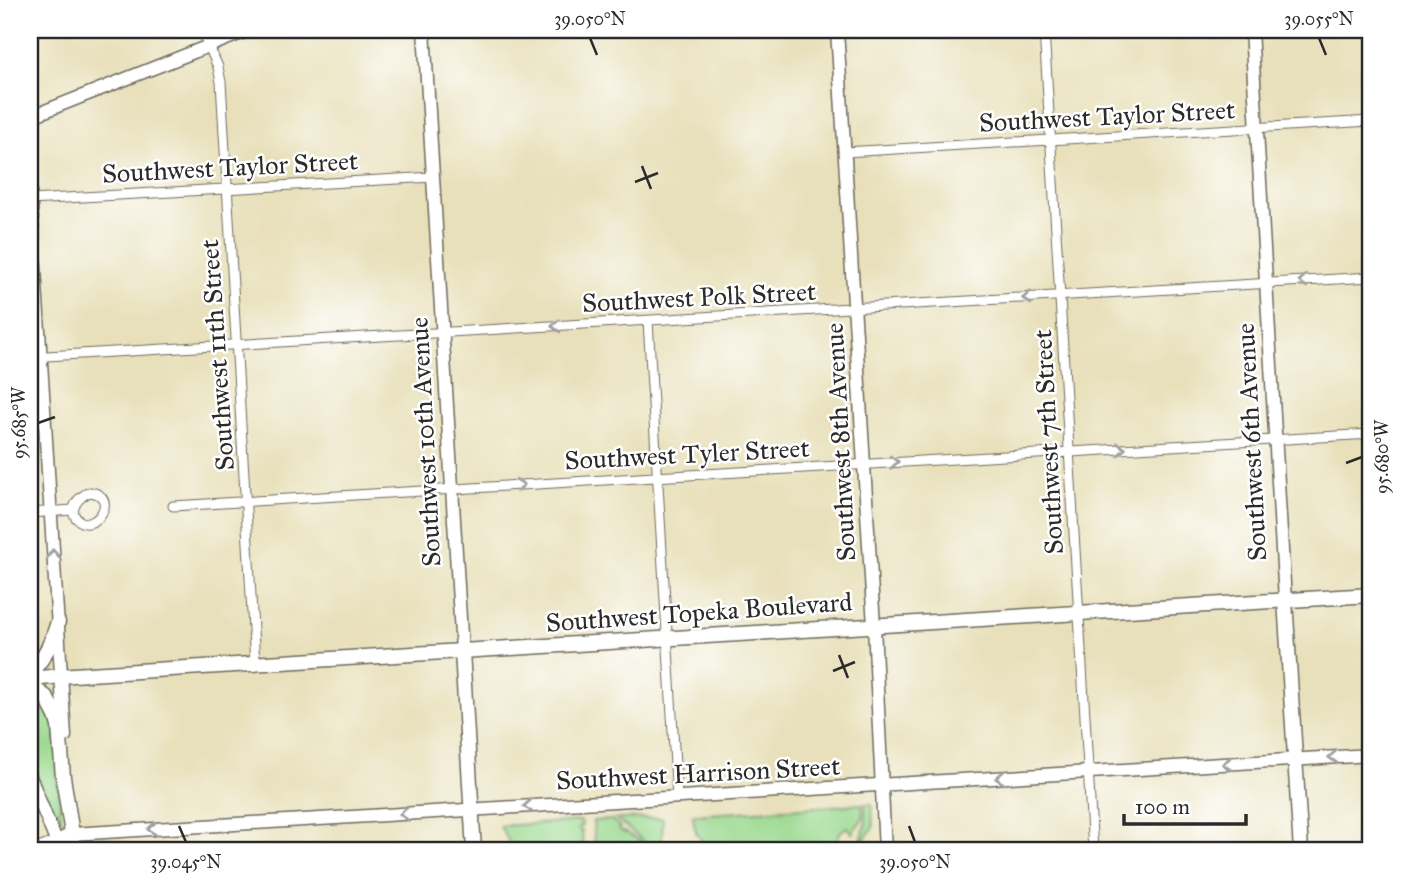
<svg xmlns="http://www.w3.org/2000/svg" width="1401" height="881" font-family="'IM FELL Great Primer',serif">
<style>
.green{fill:#9ad88d;stroke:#62825c;stroke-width:2}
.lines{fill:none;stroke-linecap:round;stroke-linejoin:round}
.street-casing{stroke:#6d6a5d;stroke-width:11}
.secondary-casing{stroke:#6d6a5d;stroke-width:15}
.primary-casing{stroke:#6d6a5d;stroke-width:17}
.street{stroke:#fff;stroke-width:9}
.secondary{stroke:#fff;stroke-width:12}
.primary{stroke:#fff;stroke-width:14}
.oneway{stroke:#a0a0a0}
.ticks{fill:none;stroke:#2b2b2b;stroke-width:2.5}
.labels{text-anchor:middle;stroke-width:5;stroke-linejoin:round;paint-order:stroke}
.street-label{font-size:26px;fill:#2b2b2b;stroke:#fff}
.neatline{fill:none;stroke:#2b2b2b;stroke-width:2.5}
.ticks-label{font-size:18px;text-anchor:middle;fill:#2b2b2b}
</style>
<rect width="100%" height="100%" fill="#fff"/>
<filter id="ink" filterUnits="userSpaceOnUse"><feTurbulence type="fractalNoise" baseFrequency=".0143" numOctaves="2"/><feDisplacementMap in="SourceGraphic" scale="14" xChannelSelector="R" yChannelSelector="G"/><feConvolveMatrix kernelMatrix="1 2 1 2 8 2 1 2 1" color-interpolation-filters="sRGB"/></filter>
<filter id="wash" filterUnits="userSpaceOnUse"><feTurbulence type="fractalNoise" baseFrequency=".00686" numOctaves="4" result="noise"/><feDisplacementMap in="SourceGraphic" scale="28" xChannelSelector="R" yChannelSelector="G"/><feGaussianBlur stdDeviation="1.57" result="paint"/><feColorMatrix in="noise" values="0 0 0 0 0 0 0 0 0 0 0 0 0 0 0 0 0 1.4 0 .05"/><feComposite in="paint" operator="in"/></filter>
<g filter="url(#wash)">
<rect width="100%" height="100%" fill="#e8e0ba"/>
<!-- green -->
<g class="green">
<path d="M30,690L35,692L55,726L62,833L30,759Z"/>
<path d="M862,804L863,818L852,833L848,827C837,830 837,842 835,851H713C699,841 694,832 693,815Z"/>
<path d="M865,804H872L873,828L862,842L859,849L866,822Z"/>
<path d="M663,818L662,840L654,849L616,819Z"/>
<path d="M612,820L620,827L619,829L624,833L625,832L640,841L652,851H595L593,821Z"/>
<path d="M581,821L582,826L579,827L580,831H582L583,851H514L500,826Z"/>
</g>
</g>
<g filter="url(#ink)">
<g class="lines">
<defs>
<g id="street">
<path d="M202,30L218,67L221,82L255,664"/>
<path d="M1044,30L1093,851"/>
<path d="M845,152L1371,121"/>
<path d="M30,200L433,177"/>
<path d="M648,321L677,797"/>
<path d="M30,357L1371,277"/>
<path d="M90,492C120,496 96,532 80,521C65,512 79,496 90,492Z"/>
<path d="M173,506L1371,434"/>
<path d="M30,513L73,510"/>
<path d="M31,851L57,841"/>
</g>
<g id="secondary">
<path d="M424,30L462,651"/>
<path d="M837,30L874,626L885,851"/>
<path d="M1251,30L1285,600"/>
<path d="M30,117L249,30"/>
<path d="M30,191L65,736"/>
<path d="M30,777L60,851"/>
<path d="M71,827L74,851"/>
<path d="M57,841L72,834L1371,755"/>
</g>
<g id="primary">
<path d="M1285,600L1301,851"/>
<path d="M462,651L474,851"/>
<path d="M30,673C45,658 52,641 58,622"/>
<path d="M30,679L73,675L1371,595"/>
<path d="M30,685L46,697L56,716L59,726L63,777L72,834"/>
</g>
</defs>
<!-- street casing -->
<use href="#street" class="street-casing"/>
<!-- secondary casing -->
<use href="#secondary" class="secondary-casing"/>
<!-- primary casing -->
<use href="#primary" class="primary-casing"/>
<!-- street -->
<use href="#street" class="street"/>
<!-- secondary -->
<use href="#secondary" class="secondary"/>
<!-- primary -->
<use href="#primary" class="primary"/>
</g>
<!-- one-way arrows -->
<defs><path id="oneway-chevron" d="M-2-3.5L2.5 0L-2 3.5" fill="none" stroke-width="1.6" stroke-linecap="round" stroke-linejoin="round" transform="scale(1.75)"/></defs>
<g class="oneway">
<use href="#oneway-chevron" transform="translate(1303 281) rotate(176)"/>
<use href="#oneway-chevron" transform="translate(1027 298) rotate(177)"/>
<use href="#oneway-chevron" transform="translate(556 326) rotate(177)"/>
<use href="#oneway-chevron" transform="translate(1121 449) rotate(-3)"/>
<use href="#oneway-chevron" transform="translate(894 462) rotate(-3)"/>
<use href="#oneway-chevron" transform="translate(520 485) rotate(-4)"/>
<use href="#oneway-chevron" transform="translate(53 554) rotate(-94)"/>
<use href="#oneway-chevron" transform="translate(1333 757) rotate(177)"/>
<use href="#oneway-chevron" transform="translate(1227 764) rotate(176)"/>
<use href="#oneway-chevron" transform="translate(1000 778) rotate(177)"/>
<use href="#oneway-chevron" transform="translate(528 806) rotate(176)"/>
<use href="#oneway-chevron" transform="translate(404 814) rotate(177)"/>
<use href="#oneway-chevron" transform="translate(152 829) rotate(176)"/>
</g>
</g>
<!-- ticks -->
<path class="ticks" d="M590,38L597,55M1319,38L1326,55M642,166L651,189M635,182L658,173M38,423L55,417M1346,463L1362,457M839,655L848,678M833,671L855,662M179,826L186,842M909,826L915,842"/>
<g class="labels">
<!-- street labels -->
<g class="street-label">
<text transform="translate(1107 116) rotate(-3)" y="9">Southwest Taylor Street</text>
<text transform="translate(230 167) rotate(-3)" y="9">Southwest Taylor Street</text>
<text transform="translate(699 297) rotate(-3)" y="9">Southwest Polk Street</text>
<text transform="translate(217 355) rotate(-94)" y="9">Southwest 11th Street</text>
<text transform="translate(425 442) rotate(-93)" y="9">Southwest 10th Avenue</text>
<text transform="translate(840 442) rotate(-93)" y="9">Southwest 8th Avenue</text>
<text transform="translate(1048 442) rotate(-93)" y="9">Southwest 7th Street</text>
<text transform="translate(1251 442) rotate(-93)" y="9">Southwest 6th Avenue</text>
<text transform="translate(687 454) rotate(-3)" y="9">Southwest Tyler Street</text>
<text transform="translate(699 612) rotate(-4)" y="9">Southwest Topeka Boulevard</text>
<text transform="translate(698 773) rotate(-3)" y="9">Southwest Harrison Street</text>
</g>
</g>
<!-- margin -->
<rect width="1401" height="881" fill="none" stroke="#fff" stroke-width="77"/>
<!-- scale -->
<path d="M1124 814v10h122v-10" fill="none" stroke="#2b2b2b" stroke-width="3.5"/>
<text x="1135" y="814" font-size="21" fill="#2b2b2b" stroke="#ffffff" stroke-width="5" paint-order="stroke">100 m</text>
<rect x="38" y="38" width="1324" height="804" class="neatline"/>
<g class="ticks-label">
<text x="590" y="25">39.050°N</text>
<text x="1319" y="25">39.055°N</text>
<text transform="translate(19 423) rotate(-90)" y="6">95.685°W</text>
<text transform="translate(1382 457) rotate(-90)" y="6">95.680°W</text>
<text x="186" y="868">39.045°N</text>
<text x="915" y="868">39.050°N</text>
</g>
</svg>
